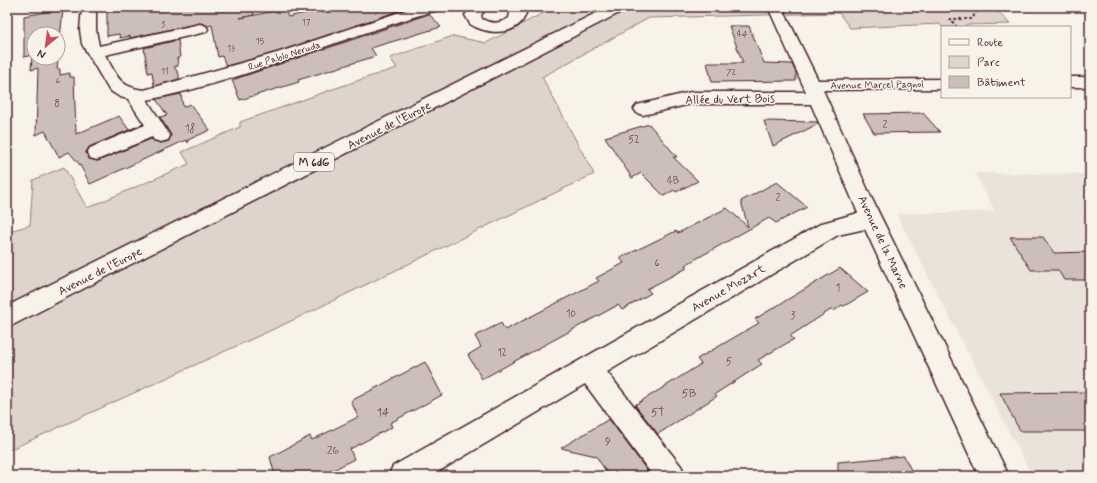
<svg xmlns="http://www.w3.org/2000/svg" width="1097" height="483" font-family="Mynerve,sans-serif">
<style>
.built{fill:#eae3da}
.green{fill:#ded4cc;stroke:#947a7c}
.building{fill:#ccbfb9;stroke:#4a1f2b;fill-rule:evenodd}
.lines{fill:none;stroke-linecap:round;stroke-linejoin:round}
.minor-casing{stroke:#4a1f2b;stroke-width:3}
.major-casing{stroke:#4a1f2b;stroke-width:3}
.path{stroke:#4a1f2b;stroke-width:2;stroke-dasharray:2.5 2.5;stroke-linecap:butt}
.minor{fill:#f7f3e8;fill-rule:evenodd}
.major{fill:#f7f3e8;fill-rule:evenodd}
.labels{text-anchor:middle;stroke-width:3;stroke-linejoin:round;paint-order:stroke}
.far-number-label{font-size:9px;fill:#6a474e}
.far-street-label{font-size:10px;fill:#4a1f2b;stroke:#f7f3e8}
.number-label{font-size:10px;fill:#6a474e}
.shield{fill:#f7f3e8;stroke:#7e5f64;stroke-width:1}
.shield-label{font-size:11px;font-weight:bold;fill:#4a1f2b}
.street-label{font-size:12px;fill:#4a1f2b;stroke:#f7f3e8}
.near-number-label{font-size:12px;fill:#6a474e}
</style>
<rect width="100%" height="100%" fill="#f7f3e8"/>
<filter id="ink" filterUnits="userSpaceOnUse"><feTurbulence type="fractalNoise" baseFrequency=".025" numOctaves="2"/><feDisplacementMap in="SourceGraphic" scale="8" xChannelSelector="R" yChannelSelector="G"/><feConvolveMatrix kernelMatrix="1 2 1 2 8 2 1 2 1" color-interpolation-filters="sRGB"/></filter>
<g filter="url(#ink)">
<!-- built -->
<path class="built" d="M975,173L1090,174V476H1032L896,214L995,211Z"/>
<!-- green -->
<path class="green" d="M537,7H994L1010,24L965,25L966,27H942L940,24L850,28L839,13L649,18L542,77L594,174L289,322L7,451V232L30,225L33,180L64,167L87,208L189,164L182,152L240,127V122C293,104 344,84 397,68L390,58L453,36L486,43L545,12Z"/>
<!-- building -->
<g class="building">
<path d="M107,7H253L254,15L240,18L285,9L288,17L319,10L321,13L346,7H410L277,52L226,66L222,56L218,57L212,25L208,26L200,23L130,38V36L120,38L119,34L107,36Z"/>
<path d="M63,9L57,69H60V75L70,73V77H74L76,134L119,116L129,130L143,124L89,147L86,152L89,159L98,161L151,139L161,143L169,141L171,135L160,117L167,115L156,99L181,94L183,107L190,104L210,130L188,140V143L186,140L90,184L80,165L69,152L59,157L45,131L36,135L38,68L31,70L32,55L24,57V16ZM34,34H58V58H34Z"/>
<path d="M429,14L441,27L371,48L376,56L298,80L299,82L240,100L232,80Z"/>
<path d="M729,26H749L764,63L792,64L796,73V81L712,82L707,63H743Z"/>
<path d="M178,40L180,58H177L178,66L174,67L179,74V79L154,86L152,72L148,73L144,48Z"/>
<path d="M923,113L940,132L874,133L863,114Z"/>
<path d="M764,121L817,122L818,124L773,146Z"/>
<path d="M649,124L677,157H673L698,181L676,192L674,190L664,196L641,173L632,178L605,137Z"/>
<path d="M777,182L807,207L776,223L769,218L685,265L687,268L647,289L651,293L622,310L618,305L482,379L468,355L481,347L475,336L501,323L505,330L599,281L596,278L624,263L620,258L676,231L678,233L727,208L748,227L741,201Z"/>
<path d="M1010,237H1043L1054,253L1090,252V280H1064L1058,270H1031Z"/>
<path d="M840,268L868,292L844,306L842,305L834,311L832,309L790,336L794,339L758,360L762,364L715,394L717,396L658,434L635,405L701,364L697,359L759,323L755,319Z"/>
<path d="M425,362L442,395L390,423L392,427L350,449L354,459L322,476H275L270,457L310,436L312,440L358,417L351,401Z"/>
<path d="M1090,392V431H1020L1000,393Z"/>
<path d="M609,419L651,476H609L596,456L561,448Z"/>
<path d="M904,456L914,476H838V462Z"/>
</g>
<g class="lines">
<defs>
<g id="minor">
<path d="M82,7H96V30L99,46L200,24L206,26L208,29L206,32L105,55C117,75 118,87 144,90L277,53L415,7H439L437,10C340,38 246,80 147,100L170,136L168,140L161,142L154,140L152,137L97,160L90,158L87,153L90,148L145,125L128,99L120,97L109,90L82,44L80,30Z"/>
<path d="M472,7H487L481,15L482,19C491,24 500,24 509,18L510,13L506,7H521L526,13C519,37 487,35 470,24L465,15Z"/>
<path d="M768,7H782L818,80L942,79V89L823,90L871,197L1009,476H979L865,229L838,235L607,372L681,466L686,476H653L585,384L431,476H388L393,466L822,223L858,213L811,104H691L643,115L637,113L634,109L637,105L691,92H806Z"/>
<rect x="1070" y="77" width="20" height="10"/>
</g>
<path id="major" d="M608,7H627L625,10L7,328V306Z"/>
</defs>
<!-- minor casing -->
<use href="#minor" class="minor-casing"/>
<!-- major casing -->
<use href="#major" class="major-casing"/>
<!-- path -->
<g class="path">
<path d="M638,10L644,7"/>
<path d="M957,27L950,19H972L979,7"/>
</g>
<!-- minor -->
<use href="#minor" class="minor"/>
<!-- major -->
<use href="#major" class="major"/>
</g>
</g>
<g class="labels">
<!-- far-number labels -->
<g class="far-number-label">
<text x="306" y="25">17</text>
<text x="163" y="27">3</text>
<text x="742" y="37">44</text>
<text x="260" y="44">15</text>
<text x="231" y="51">13</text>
<text x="165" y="74">11</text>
<text x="731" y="75">72</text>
<text x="58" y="84">6</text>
</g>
<!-- far-street labels -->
<g class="far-street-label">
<text transform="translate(284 55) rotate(-18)" y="4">Rue Pablo Neruda</text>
<text transform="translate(877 84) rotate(-1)" y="4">Avenue Marcel Pagnol</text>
</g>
<!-- number labels -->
<g class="number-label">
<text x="57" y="107">8</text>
<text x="885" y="128">2</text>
<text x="190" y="132">18</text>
<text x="634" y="143">52</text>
<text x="673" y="184">4B</text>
<text x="778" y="201">2</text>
<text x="657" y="266">6</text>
<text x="838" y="291">1</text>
<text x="571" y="317">10</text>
<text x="793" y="319">3</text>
<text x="502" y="356">12</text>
<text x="729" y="365">5</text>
</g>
<!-- shield labels -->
<rect class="shield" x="294" y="153" width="40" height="18" rx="3"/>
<g class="shield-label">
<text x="314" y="166">M 6dG</text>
</g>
<!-- street labels -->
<g class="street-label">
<text transform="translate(730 99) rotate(-1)" y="4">Allée du Vert Bois</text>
<text transform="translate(389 125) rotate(-27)" y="4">Avenue de l'Europe</text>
<text transform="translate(883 242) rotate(65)" y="4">Avenue de la Marne</text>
<text transform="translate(100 271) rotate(-27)" y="4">Avenue de l'Europe</text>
<text transform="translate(728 288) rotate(-30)" y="4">Avenue Mozart</text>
</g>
<!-- near-number labels -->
<g class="near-number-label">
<text x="689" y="397">5B</text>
<text x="383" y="416">14</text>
<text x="658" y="416">5T</text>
<text x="608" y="445">9</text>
<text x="333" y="454">26</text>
</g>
</g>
<!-- margin -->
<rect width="1097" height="483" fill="none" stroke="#f7f3e8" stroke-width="24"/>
<rect x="12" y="12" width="1073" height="459" fill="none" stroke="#4a1f2b" stroke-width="1.5" filter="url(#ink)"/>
<!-- legend -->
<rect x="941" y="26" width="130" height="72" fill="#f7f3e8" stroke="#b29e9c"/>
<rect x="949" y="39" width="20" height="6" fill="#f7f3e8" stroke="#b29e9c"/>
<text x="977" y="46" font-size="12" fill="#4a1f2b">Route</text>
<rect x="949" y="56" width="20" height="12" fill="#ded4cc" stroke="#b29e9c"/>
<text x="977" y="66" font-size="12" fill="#4a1f2b">Parc</text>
<rect x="949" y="76" width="20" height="12" fill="#ccbfb9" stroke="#b29e9c"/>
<text x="977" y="86" font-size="12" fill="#4a1f2b">Bâtiment</text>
<!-- north arrow -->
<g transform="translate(46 46) rotate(209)"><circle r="19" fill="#f7f3e8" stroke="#b29e9c"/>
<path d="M0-3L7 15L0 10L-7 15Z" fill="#d1495b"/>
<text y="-6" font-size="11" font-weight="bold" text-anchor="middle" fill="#4a1f2b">N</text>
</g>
</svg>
